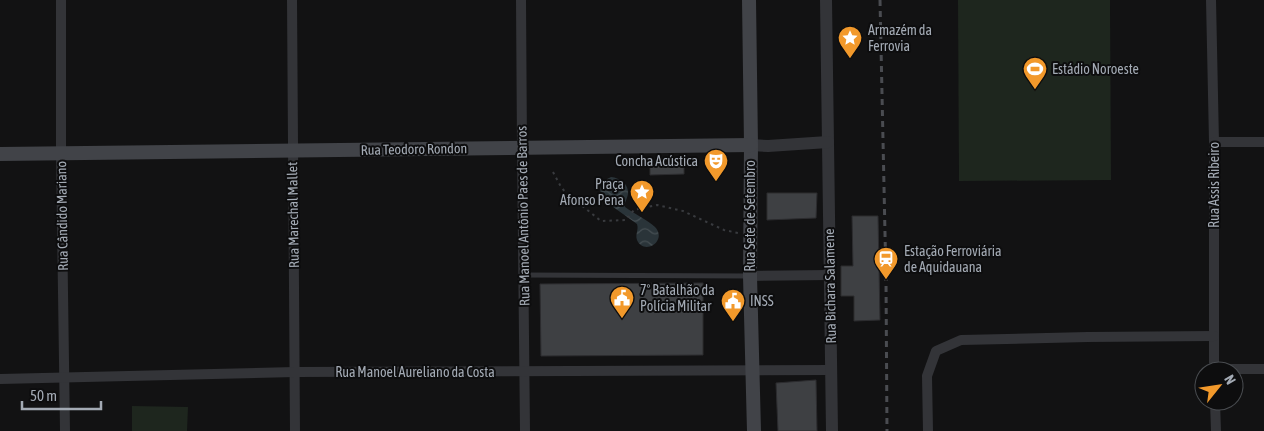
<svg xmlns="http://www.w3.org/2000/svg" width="1264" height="431" font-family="'Asap Condensed',sans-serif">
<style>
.pitch{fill:#1e261e}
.water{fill:url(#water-waves)}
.building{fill:#3e4043;stroke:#2c2c2f}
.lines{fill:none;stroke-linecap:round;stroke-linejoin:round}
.path{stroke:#393b3f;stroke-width:2;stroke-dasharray:2.5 4;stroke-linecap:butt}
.service{stroke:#333438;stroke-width:5}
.minor{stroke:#333438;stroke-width:10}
.tertiary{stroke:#333438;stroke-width:12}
.secondary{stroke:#414348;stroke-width:14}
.rail{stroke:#4a4c51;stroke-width:3;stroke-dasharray:6 5;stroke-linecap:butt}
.labels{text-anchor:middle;stroke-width:4;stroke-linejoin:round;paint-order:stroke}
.poi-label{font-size:14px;fill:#a3aab4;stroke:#0d0d0e;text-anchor:start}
.street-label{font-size:14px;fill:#a3aab4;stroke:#0d0d0e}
</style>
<defs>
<pattern id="water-waves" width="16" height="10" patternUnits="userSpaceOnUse" patternTransform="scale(1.25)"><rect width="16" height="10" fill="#2a3439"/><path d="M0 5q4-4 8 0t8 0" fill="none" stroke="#464f53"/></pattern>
</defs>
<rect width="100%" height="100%" fill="#121213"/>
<!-- pitch -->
<g class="pitch">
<path d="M958,0H1110L1111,180L959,181Z"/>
<path d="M132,406L188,407L187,431H132Z"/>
</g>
<!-- water -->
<path class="water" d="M611,177C620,178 629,184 628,194C627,200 624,202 625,207C634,214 648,220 655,227C668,241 644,256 637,240C635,234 639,230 637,224L602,199C598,189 601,181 611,177Z"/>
<!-- building -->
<g class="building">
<path d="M650,161L684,164V174L650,175Z"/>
<path d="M767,193H817L816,218L767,220Z"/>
<path d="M852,216H878L880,320L854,321V296H841V266H853Z"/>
<path d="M703,283V355L541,356L540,284Z"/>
<path d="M816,380L817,431H778L776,383Z"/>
</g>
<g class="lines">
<!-- path -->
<path class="path" d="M553,172L560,185L565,192L601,221L626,220L634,210L657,205L683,211L724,230L738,233"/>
<!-- service -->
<path class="service" d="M524,275L750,276"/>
<!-- minor -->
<g class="minor">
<path d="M61,0V153L65,431"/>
<path d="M292,0L295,431"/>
<path d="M521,0L522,148L525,431"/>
<path d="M1211,0L1214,142V371"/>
<path d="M1214,142H1264"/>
<path d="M750,276L830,275"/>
<path d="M1214,369H1264"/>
<path d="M0,379L295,372L831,370"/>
<path d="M1215,401L1216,431"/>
<path d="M928,431L927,376L936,351L961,340L1088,337L1214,336"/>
</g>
<!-- tertiary -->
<g class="tertiary">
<path d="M826,0L832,431"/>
<path d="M751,145L768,146L828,142"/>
</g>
<!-- secondary -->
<g class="secondary">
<path d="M749,0L751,145L750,276L754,431"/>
<path d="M0,154L751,145"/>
</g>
<!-- rail -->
<path class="rail" d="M880,0L886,280L887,431"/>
</g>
<!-- icons -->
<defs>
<symbol id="sight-pin" viewBox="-11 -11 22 30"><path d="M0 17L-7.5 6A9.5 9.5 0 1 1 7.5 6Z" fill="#f2992b" stroke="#0d0d0e"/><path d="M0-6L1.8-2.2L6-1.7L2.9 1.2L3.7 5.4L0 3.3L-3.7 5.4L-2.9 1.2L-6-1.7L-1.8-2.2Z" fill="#fff"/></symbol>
<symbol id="stadium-pin" viewBox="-11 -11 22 30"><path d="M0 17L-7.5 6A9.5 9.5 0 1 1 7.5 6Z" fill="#f2992b" stroke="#0d0d0e"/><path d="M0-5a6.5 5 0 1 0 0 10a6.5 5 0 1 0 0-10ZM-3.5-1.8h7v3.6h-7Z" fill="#fff"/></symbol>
<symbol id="theatre-pin" viewBox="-11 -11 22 30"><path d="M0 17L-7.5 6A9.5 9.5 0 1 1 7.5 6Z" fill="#f2992b" stroke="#0d0d0e"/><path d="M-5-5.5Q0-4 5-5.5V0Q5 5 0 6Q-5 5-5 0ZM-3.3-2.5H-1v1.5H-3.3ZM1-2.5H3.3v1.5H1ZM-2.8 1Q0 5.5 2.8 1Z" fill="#fff"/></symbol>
<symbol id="station-pin" viewBox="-11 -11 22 30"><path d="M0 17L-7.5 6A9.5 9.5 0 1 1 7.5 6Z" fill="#f2992b" stroke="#0d0d0e"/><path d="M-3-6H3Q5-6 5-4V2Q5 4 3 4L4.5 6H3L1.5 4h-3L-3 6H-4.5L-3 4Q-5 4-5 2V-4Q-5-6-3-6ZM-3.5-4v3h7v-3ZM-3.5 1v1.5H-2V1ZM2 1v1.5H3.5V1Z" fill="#fff"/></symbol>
<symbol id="civic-pin" viewBox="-11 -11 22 30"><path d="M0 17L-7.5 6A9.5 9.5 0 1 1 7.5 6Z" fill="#f2992b" stroke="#0d0d0e"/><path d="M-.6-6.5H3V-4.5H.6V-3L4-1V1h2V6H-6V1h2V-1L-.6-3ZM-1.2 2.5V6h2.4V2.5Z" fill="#fff"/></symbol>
</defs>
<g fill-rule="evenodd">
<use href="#sight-pin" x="836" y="24" width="28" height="38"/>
<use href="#stadium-pin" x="1021" y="55" width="28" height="38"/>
<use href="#theatre-pin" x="702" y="147" width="28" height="38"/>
<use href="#sight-pin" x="628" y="178" width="28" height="38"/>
<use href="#station-pin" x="872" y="245" width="28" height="38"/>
<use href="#civic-pin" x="608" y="284" width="28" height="38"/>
<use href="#civic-pin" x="719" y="287" width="28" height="38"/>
</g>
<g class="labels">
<!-- poi labels -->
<g class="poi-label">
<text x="868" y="35">Armazém da<tspan x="868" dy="16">Ferrovia</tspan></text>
<text x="1052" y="74">Estádio Noroeste</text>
<text x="698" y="166" text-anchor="end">Concha Acústica</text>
<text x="624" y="189" text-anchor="end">Praça<tspan x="624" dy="16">Afonso Pena</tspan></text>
<text x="904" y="256">Estação Ferroviária<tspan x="904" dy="16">de Aquidauana</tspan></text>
<text x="640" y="295">7° Batalhão da<tspan x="640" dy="16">Polícia Militar</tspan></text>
<text x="750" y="306">INSS</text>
</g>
<!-- street labels -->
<g class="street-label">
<text transform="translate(414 149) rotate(-1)" y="5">Rua Teodoro Rondon</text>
<text transform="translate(1214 185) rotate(-90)" y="5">Rua Assis Ribeiro</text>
<text transform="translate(293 215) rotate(-91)" y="5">Rua Marechal Mallet</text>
<text transform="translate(62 216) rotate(-91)" y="5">Rua Cândido Mariano</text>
<text transform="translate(523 216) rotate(-91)" y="5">Rua Manoel Antônio Paes de Barros</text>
<text transform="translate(750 216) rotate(-90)" y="5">Rua Sete de Setembro</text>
<text transform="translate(830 286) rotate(-91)" y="5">Rua Bichara Salamene</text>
<text x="415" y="377">Rua Manoel Aureliano da Costa</text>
</g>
</g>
<!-- north arrow -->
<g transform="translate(1219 386) rotate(60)"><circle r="24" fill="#0d0d0e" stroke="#494c50"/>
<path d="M0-4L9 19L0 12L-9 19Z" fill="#f2992b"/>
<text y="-8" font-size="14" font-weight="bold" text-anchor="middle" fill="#a3aab4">N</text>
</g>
<!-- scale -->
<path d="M22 401v8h79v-8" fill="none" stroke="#a3aab4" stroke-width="2.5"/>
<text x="30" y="401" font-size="15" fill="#a3aab4" stroke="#0d0d0e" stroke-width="4" paint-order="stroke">50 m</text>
</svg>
